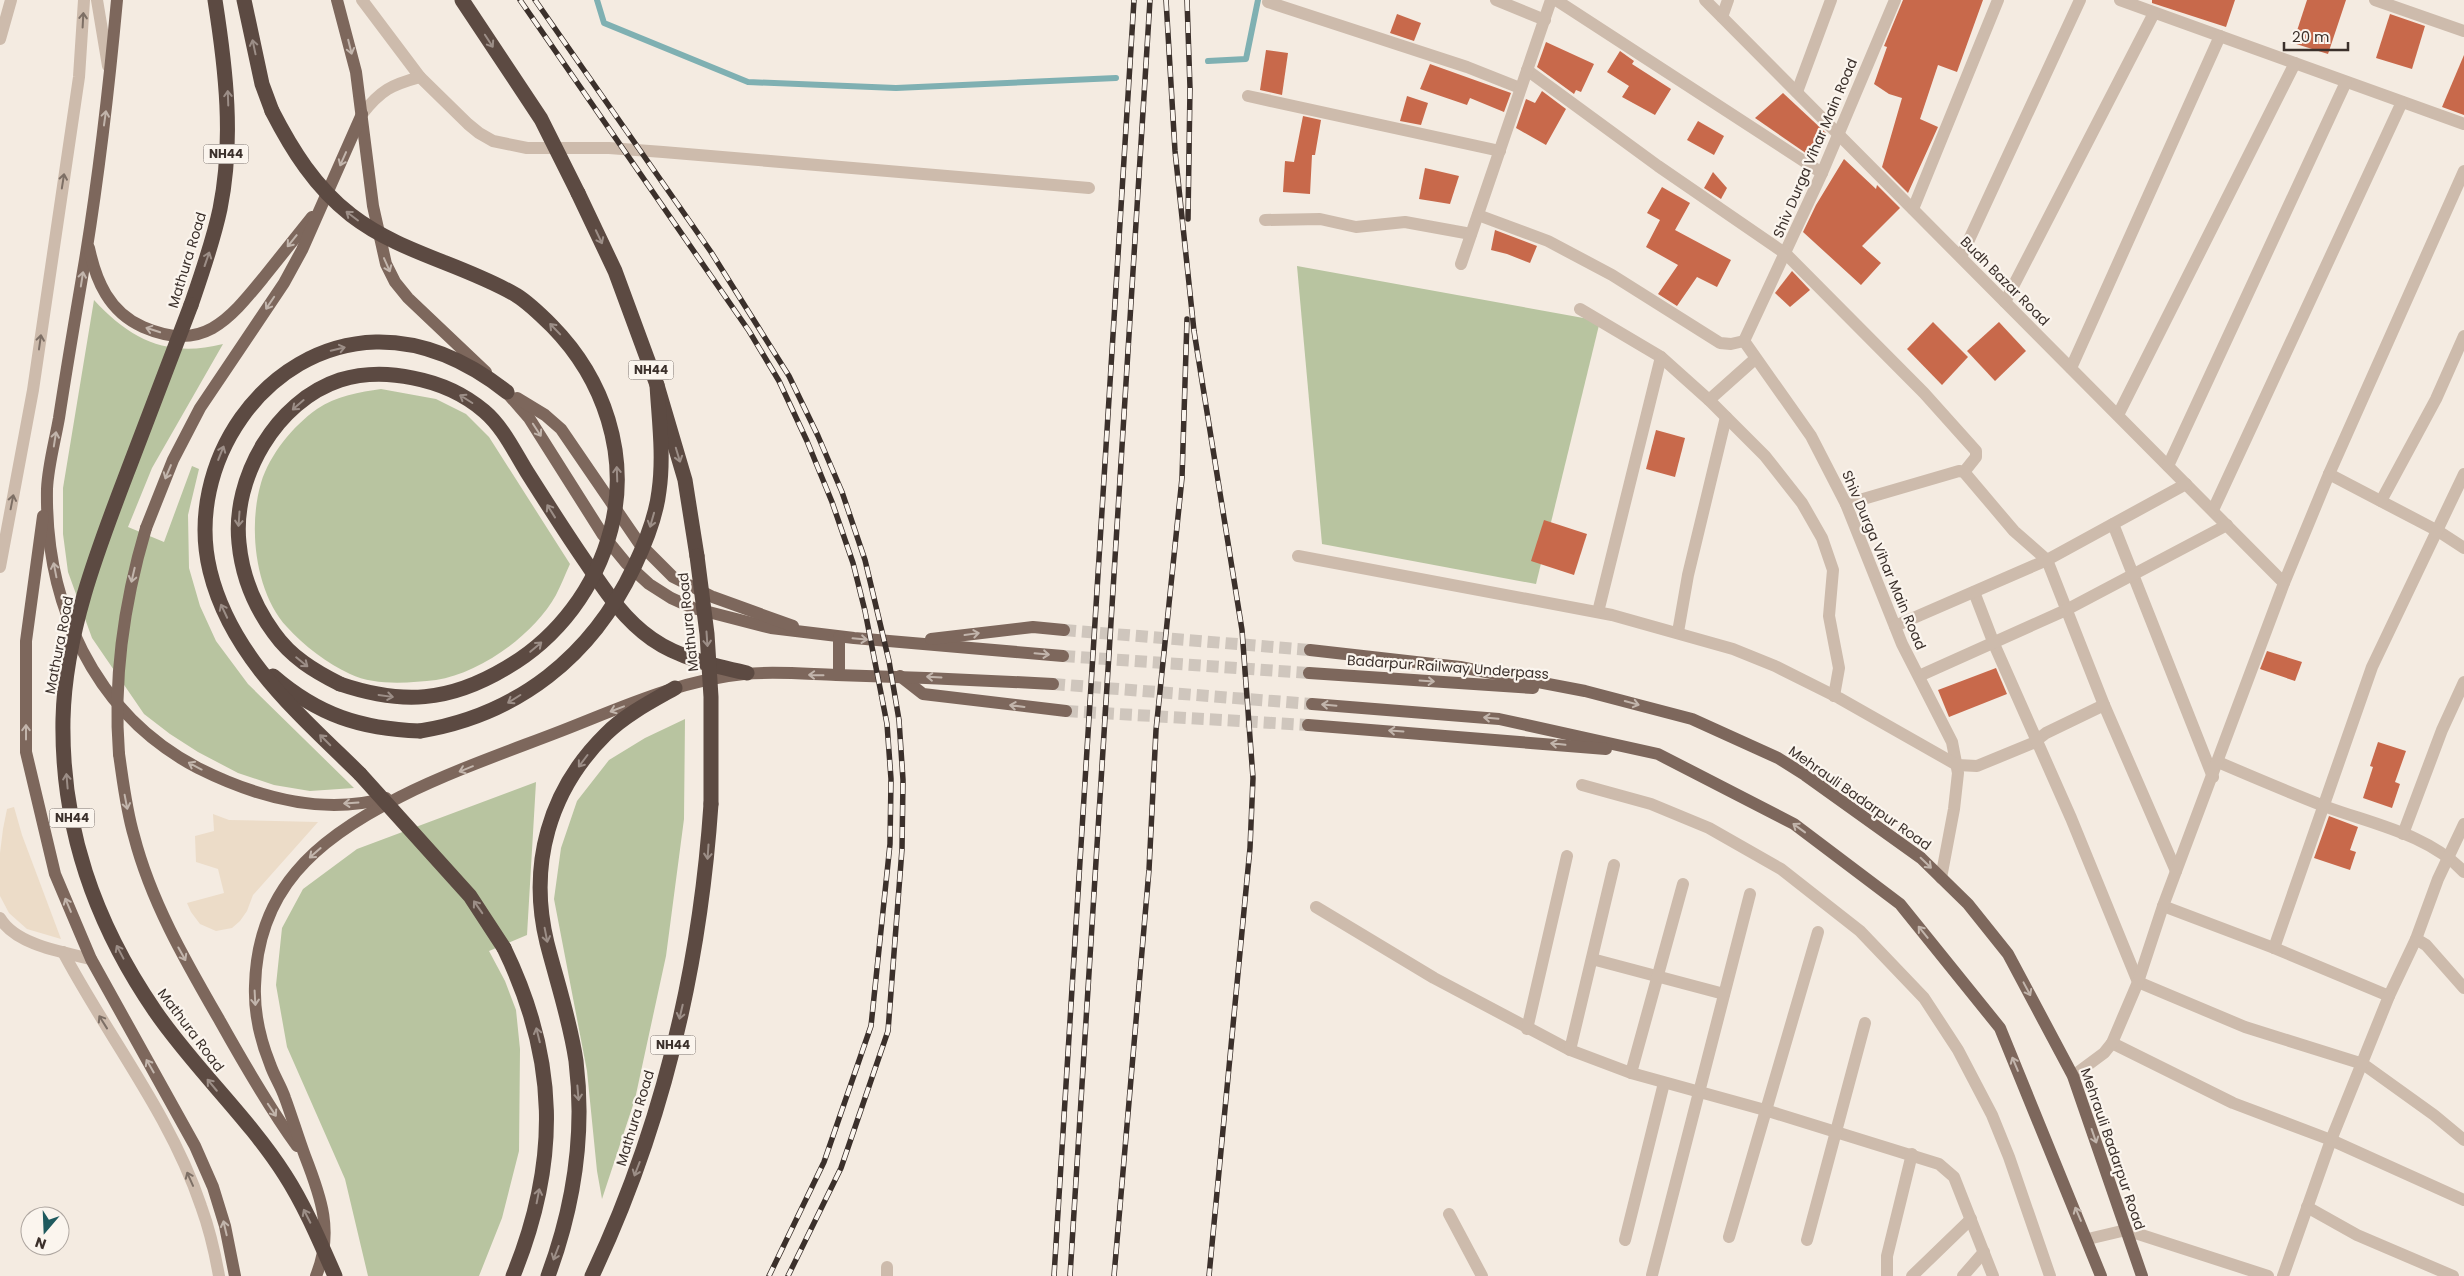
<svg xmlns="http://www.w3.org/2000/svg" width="2464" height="1276" font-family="Poppins,sans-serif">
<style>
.green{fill:#b8c4a0}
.plaza{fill:#ecdcc8}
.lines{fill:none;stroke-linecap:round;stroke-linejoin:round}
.stream{stroke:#7fb0b2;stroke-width:6}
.building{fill:#c8694b}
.major-tunnel{stroke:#cfc6bd;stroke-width:12;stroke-dasharray:12 6;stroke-linecap:butt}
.minor{stroke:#cdbbac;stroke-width:12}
.major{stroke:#7d675c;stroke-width:12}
.highway{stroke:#5c4a42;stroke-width:15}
.rail-casing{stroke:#3b302b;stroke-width:5.5}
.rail{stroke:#fbf5ee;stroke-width:4;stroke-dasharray:11;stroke-linecap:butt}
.major-bridge{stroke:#7d675c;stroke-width:12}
.highway-bridge{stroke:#5c4a42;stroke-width:15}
.oneway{stroke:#7d6f65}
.oneway2{stroke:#9c8e87}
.oneway3{stroke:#c2b5ac}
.labels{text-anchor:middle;stroke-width:4.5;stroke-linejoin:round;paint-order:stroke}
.shield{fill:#fbf5ee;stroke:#756b66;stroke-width:1}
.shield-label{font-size:12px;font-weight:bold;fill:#3b302b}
.street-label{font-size:14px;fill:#3b302b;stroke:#fbf5ee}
</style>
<rect width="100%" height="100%" fill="#f4ebe1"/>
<!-- green -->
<g class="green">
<path d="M1297,266L1600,321L1536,584L1322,544Z"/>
<path d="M94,300C131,340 168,358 223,344L152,468L128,527L164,542L192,466L199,469L188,515L189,568L200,606L216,641L248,684L354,788L310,791L274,785L238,773L198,752L170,734L144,714L92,638L68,572L63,534V488Z"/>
<path d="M381,389L436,399L466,414L489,437L570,564C565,575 561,585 556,595C534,635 480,673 436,680C409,683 375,686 350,674C328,664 303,645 287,627C255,592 248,527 261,483C270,454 293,426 317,409C336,396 360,392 381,389Z"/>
<path d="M685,719L684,819L666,956L635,1099L602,1199L597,1171L587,1071L554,899L561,848L577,801L609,760L645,738Z"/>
<path d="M536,782L527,935L489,951L505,981L516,1010L520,1049L519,1151L502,1218L479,1276H368L345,1179L287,1047L276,985L282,928L303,889L357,849Z"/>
</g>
<!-- plaza -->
<g class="plaza">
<path d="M14,807L22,835L61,939L27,929L9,913L0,896V853L3,829L7,809Z"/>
<path d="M213,814L229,820L318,822L253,895L247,911L240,921L232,928L216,931L200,924L191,912L187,903L224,893L218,869L196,862L195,836L214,831Z"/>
</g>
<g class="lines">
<!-- stream -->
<g class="stream">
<path d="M597,0L604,23L748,82L896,88L1116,78"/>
<path d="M1208,61L1246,59L1258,0"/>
</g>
</g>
<!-- building -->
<g class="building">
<path d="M1903,0H1983L1957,72L1938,65L1920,119L1938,127L1908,193L1882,167L1902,98L1889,94L1874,84L1887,47L1884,46Z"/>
<path d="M2152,0H2235L2226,27L2152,3Z"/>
<path d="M2307,0H2346L2328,54L2293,43Z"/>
<path d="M1397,14L1421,23L1414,41L1390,33Z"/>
<path d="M2390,14L2425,26L2412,69L2376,58Z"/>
<path d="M1546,42L1594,64L1581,92L1576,90L1574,94L1537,67Z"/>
<path d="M1266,50L1288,53L1282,95L1260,90Z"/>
<path d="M1620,51L1634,61L1632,64L1671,89L1655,115L1622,97L1629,86L1607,72Z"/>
<path d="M2464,55V115L2442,107Z"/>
<path d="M1430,64L1511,93L1504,112L1470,98L1467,105L1420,89Z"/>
<path d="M1542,91L1566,109L1546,145L1516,128L1526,99L1535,103Z"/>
<path d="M1783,93L1826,133L1810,156L1755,118Z"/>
<path d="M1407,96L1428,103L1421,125L1400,121Z"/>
<path d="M1303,116L1321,120L1315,155H1312L1310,194L1283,192L1285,161L1294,162Z"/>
<path d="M1698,121L1724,136L1714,155L1687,140Z"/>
<path d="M1844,159L1876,189L1877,185L1900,208L1862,246L1881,263L1861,285L1803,232L1816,205Z"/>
<path d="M1425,168L1459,176L1450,204L1419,199Z"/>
<path d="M1713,172L1727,188L1721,199L1704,188Z"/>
<path d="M1662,187L1690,203L1675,230L1731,260L1717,287L1697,277L1677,306L1658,294L1678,265L1646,247L1660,220L1647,213Z"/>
<path d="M1495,230L1537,246L1530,263L1507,254L1491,250Z"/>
<path d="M1792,271L1810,290L1790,307L1775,293Z"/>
<path d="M1933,322L1968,357L1942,385L1907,349Z"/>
<path d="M1999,322L2026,351L1995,381L1967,351Z"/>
<path d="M1656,430L1685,438L1675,477L1646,469Z"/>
<path d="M1544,520L1587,534L1574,575L1531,561Z"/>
<path d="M2267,651L2302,662L2295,681L2260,669Z"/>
<path d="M1996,668L2007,694L1949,717L1938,690Z"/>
<path d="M2378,742L2406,751L2395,782L2400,784L2392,808L2363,798L2373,767L2370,766Z"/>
<path d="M2329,816L2358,827L2350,850L2356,852L2350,870L2314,858Z"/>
</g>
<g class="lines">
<!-- major-tunnel -->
<g class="major-tunnel">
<path d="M1064,630L1310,650"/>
<path d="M1063,656L1309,673"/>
<path d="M1053,684L1312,704"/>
<path d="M1066,711L1308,725"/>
</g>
<!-- minor -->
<g class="minor">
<path d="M97,0L108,66"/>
<path d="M362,0L420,77L468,124L479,133L493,141L527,148H609L663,152L1089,188"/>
<path d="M1496,0L1545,20"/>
<path d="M1556,0L1822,173"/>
<path d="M1705,0L2284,583"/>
<path d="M1895,0L1822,173L1744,341L1811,436L1846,504L1902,644L1952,742L1958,773L1954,809L1941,878"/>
<path d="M2120,0L2464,124"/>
<path d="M2375,0L2464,31"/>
<path d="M1268,2L1467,67L1520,88"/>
<path d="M1722,17L1728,0"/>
<path d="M0,39L11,0"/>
<path d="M1527,70L1658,166L1786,254L1924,393L1976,451V457L1964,472"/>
<path d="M1797,92L1831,0"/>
<path d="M1248,96L1500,151"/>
<path d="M362,114C381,90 391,85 420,77"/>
<path d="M1913,209L1998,0"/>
<path d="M1478,215L1548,241L1612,275L1720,343L1731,344L1744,341"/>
<path d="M1265,220L1320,219L1356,227L1405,222L1471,234"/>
<path d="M1961,257L2080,0"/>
<path d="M1461,264L1551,0"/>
<path d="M2005,302L2154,13"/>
<path d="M1580,309L1661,357L1709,400L1765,456L1802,503L1822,538L1833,570L1829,616L1839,668L1834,696"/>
<path d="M2071,368L2220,36"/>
<path d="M1709,400L1755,359"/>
<path d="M2118,415L2295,63"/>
<path d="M2168,466L2346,82"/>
<path d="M2329,474L2438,531L2464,548"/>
<path d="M2381,501L2436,399L2464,336"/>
<path d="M1846,504L1959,471L1964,472L2014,531L2047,560L2104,705L2176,871"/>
<path d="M2213,510L2402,102"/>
<path d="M2113,524L2213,777"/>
<path d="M1298,556L1612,615L1733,649L1775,666L1839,698L1957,765L1977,766L2033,743L2046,733L2104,705"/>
<path d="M0,567L33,390L79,77L84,0"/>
<path d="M1974,592L1994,644L2071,818L2138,982L2245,1027L2363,1064L2434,1115L2464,1140"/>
<path d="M1598,612L1661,357"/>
<path d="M1895,626L2047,560L2186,484"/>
<path d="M1678,632L1688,575L1726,417"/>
<path d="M1919,676L2066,610L2227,525"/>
<path d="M2218,762C2253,777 2288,792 2324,806C2372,824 2428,834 2464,872"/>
<path d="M1582,785L1651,804L1709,828L1781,869L1860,931L1924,998L1958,1050L1992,1115L2009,1157L2050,1276"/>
<path d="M2403,834L2442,730L2464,682"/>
<path d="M2163,906L2274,948L2389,996"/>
<path d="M1316,907L1434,978L1570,1050L1631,1073L1765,1110L1939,1164L1954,1177L1993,1276"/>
<path d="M0,918C16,945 63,952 91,959"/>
<path d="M2416,939L2426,945L2464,988"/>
<path d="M2274,948L2372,667L2464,474"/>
<path d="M63,952C108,1037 170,1114 201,1206C209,1228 215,1253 219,1276"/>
<path d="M1592,959L1724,994"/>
<path d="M1527,1029L1567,856"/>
<path d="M2112,1043L2233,1103L2331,1140L2464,1200"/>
<path d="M1570,1050L1614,865"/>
<path d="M1631,1073L1683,884"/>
<path d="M2073,1076L2104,1053L2112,1043L2138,982L2163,906L2284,583L2329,474L2464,171"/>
<path d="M2307,1207L2357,1235L2453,1276"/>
<path d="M1449,1214L1482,1276"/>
<path d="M1729,1237L1818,932"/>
<path d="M2088,1239L2126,1230L2268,1276"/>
<path d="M1625,1240L1664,1083"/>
<path d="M1807,1240L1865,1023"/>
<path d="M1652,1275L1750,894"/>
<path d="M887,1276V1267"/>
<path d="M1887,1276V1256L1912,1154"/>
<path d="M1912,1276L1971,1219"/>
<path d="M1963,1276L1984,1252"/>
<path d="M2283,1276L2331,1140L2389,996L2416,939L2438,879L2464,824"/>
</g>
<!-- major -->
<g class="major">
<path d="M117,0C109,87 99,174 85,260C76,313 67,365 59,418C55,441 48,466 47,489C45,603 93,713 198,768C256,797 322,816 386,798"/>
<path d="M337,0L356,72L373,206L386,264L395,282L408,298L486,372"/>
<path d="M89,248C96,281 109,312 143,327C203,353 229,320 264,277C280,257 296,237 312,217"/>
<path d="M501,386L529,418L603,535L626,563L649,584L671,598L693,608L771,628L854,638L1063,656"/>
<path d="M517,398L545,415L561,429L639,543L673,577L713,597L793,626"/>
<path d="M43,516L26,641V752L55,874L91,959L195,1146L213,1187L225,1226L235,1276"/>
<path d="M146,528L173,460L200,408L284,283L302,250L362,114"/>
<path d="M931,639L1033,627L1064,630"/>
<path d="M1310,650L1460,667L1585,691L1692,719L1778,758L1805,775L1921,858L1968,904L2008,954L2073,1076L2142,1276"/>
<path d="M1309,673L1533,688"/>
<path d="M839,675V637"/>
<path d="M900,676L923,694L1066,711"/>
<path d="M1312,704L1499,719L1658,754L1794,824L1900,904L2000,1028L2101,1276"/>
<path d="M1308,725L1606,749"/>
<path d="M119,754C123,781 126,809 134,836C151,902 186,962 220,1021C244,1064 268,1106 297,1146"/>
<path d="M316,1276C334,1232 321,1197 305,1156C298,1137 292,1117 285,1098C281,1086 274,1076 270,1064C260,1039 254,1013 255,986C256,944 269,904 296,872C353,803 479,763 561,731C620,708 680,680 744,674C774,671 806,674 836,675C909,677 981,680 1053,684"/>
</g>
<!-- highway -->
<g class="highway">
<path d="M244,0L262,84L272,111"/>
<path d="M578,193L615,271L657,385L685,480L697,556"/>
<path d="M191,305C202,273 213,242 220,209C234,140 226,70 215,0"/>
<path d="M273,676C318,715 361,729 420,731"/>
<path d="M340,684C314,671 291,657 274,633C255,607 242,575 239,543C232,478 276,401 340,380C363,373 389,373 413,378C439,383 464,394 484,411C503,427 514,451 527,472C546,502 565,532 585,561C604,589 623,619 652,639C679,658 715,666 747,673"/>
<path d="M360,774C299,714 231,657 210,571C184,465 264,345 376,342C426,341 469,362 507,392"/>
<path d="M504,948C558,1059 560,1161 513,1276"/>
<path d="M548,1276C574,1206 585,1135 576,1061C570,1020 557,982 547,943C528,865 549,790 606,734C625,715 652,701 675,688"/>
<path d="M592,1276C662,1128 700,966 711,804"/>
</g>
<defs>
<g id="rail">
<path d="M520,0L749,331L779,381L807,441L832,502L853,563L865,611L887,724L891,779L890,844L871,1026L824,1162L769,1276"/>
<path d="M535,0L711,252L789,376L818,436L842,492L865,560L889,661L899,720L903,780L902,849L888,1031L841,1168L788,1276"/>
<path d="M1166,0L1175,151L1194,331L1242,630L1253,778L1250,848L1209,1276"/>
<path d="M1187,0L1190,88L1188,219"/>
<path d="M1054,1276L1134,0"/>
<path d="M1070,1276L1150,0"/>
<path d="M1114,1276L1149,870L1156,730L1182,478L1187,319"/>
</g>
</defs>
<!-- rail casing -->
<use href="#rail" class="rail-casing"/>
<!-- rail -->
<use href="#rail" class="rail"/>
<!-- major-bridge -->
<path class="major-bridge" d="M119,754C113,677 124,602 146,528"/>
<!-- highway-bridge -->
<g class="highway-bridge">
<path d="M462,0L541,119L578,193"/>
<path d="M272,111C292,150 315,187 351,215C400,253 463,264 516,295C529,303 541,315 552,326C604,379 630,455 611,529C596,587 558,638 506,668C449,702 402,705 340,684"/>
<path d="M191,305C171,358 150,412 130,465C99,546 65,632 63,719C61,827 94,922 155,1011C194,1068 248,1117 285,1175C305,1206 320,1242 335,1276"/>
<path d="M697,556L707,634L711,697V804"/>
<path d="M420,731C518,715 592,656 634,567C645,544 656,517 659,491C664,456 659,420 657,385"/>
<path d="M360,774L470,896L504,948"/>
</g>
</g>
<!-- one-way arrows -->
<defs><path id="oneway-shaft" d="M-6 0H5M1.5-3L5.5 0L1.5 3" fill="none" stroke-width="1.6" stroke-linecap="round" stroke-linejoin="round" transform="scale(1.25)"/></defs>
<g class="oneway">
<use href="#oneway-shaft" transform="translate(83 20) rotate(-87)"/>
<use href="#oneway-shaft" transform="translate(63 181) rotate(-81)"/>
<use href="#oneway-shaft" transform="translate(40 342) rotate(-82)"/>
<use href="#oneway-shaft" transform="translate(12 502) rotate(-79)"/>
<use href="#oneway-shaft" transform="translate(103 1022) rotate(-122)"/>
<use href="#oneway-shaft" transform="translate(190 1179) rotate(-114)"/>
</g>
<g class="oneway2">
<use href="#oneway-shaft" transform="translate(489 41) rotate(57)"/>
<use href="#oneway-shaft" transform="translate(254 47) rotate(-102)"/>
<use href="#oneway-shaft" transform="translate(228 98) rotate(-92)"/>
<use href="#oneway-shaft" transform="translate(352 216) rotate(-143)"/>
<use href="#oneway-shaft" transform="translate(599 237) rotate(65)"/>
<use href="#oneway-shaft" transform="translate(207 259) rotate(-71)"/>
<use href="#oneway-shaft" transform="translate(555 329) rotate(-134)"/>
<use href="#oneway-shaft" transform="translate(338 349) rotate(-14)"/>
<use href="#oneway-shaft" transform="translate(466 399) rotate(-148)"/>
<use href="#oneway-shaft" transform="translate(298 405) rotate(139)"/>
<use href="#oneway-shaft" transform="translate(221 453) rotate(-68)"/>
<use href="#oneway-shaft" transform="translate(678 455) rotate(73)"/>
<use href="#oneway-shaft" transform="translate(617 474) rotate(-92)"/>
<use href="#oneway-shaft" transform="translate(551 511) rotate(-122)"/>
<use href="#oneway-shaft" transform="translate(239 519) rotate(94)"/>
<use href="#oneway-shaft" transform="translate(652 520) rotate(106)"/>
<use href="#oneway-shaft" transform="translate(224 611) rotate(-115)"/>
<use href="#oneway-shaft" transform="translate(707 639) rotate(86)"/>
<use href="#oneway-shaft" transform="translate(536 647) rotate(-40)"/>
<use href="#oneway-shaft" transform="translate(302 662) rotate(39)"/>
<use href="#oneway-shaft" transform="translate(386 696) rotate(8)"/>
<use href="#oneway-shaft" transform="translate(514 699) rotate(148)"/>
<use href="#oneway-shaft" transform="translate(325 740) rotate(-135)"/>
<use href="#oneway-shaft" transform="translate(583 761) rotate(127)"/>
<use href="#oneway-shaft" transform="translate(67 781) rotate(-95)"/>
<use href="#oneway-shaft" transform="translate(708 852) rotate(94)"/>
<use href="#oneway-shaft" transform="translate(478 907) rotate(-125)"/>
<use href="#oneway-shaft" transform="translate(546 935) rotate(79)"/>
<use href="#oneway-shaft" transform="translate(120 952) rotate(-118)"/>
<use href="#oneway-shaft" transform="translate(681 1012) rotate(103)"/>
<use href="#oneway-shaft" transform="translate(538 1035) rotate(-104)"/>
<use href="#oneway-shaft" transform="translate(212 1085) rotate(-130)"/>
<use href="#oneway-shaft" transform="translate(578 1093) rotate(85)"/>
<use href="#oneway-shaft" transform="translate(637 1169) rotate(111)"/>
<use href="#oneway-shaft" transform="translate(538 1196) rotate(-79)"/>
<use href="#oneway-shaft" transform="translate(307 1216) rotate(-117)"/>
<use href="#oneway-shaft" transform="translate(556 1253) rotate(111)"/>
</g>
<g class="oneway3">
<use href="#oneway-shaft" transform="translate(350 47) rotate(76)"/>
<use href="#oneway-shaft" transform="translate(105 118) rotate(-82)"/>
<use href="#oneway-shaft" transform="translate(343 159) rotate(114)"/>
<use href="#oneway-shaft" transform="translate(292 241) rotate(129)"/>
<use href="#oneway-shaft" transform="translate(387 265) rotate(66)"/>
<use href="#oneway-shaft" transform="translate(82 279) rotate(-81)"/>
<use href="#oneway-shaft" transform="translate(270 303) rotate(124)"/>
<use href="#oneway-shaft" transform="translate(153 330) rotate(-162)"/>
<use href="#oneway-shaft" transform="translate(537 430) rotate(57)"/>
<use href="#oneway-shaft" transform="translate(55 439) rotate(-81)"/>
<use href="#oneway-shaft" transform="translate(168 472) rotate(113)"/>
<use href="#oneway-shaft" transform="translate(55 570) rotate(-101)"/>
<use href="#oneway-shaft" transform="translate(133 575) rotate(103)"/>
<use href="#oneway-shaft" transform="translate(972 634) rotate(-8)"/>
<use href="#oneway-shaft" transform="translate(860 639) rotate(5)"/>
<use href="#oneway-shaft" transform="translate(1042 654) rotate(5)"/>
<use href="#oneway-shaft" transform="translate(816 675) rotate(-179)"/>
<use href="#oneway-shaft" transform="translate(934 677) rotate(-177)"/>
<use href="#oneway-shaft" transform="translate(1427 681) rotate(4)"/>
<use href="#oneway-shaft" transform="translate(1632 703) rotate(15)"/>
<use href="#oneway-shaft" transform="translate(1329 705) rotate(-175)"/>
<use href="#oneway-shaft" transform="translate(1017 706) rotate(-173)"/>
<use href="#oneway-shaft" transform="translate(617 709) rotate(159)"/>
<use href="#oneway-shaft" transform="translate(1491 718) rotate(-175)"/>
<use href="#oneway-shaft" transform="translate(1396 731) rotate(-176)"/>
<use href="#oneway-shaft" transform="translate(26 732) rotate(-90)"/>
<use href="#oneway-shaft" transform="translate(1558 744) rotate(-174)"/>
<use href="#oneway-shaft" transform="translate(195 766) rotate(-152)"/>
<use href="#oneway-shaft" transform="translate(466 769) rotate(158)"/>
<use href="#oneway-shaft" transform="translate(126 802) rotate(79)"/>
<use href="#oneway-shaft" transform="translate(351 803) rotate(176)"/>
<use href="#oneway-shaft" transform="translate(1799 828) rotate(-144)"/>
<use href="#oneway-shaft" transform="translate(315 853) rotate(139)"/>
<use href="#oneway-shaft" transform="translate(1926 863) rotate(44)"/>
<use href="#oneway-shaft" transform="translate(68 905) rotate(-113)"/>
<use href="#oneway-shaft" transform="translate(1923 932) rotate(-129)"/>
<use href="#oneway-shaft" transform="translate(182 954) rotate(61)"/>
<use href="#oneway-shaft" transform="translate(2027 989) rotate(62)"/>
<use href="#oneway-shaft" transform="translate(255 998) rotate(87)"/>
<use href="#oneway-shaft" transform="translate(2015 1064) rotate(-113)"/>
<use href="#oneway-shaft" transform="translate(150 1066) rotate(-120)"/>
<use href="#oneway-shaft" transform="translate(272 1110) rotate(56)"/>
<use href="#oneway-shaft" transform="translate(2094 1136) rotate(71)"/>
<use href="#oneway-shaft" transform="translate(2078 1214) rotate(-113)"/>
<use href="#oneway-shaft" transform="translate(225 1228) rotate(-103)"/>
</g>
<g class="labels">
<!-- shield labels -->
<g class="shield">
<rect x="203.5" y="144.5" width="45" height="19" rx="4"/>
<rect x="628.5" y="360.5" width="45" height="19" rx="4"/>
<rect x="49.5" y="808.5" width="45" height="19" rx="4"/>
<rect x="650.5" y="1035.5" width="45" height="19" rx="4"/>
</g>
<g class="shield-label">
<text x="226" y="158">NH44</text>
<text x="651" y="374">NH44</text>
<text x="72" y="822">NH44</text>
<text x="673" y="1049">NH44</text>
</g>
<!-- street labels -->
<g class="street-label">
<text transform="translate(1815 148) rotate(-67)" y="5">Shiv Durga Vihar Main Road</text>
<text transform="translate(187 260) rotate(-73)" y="5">Mathura Road</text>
<text transform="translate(2005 281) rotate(45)" y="5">Budh Bazar Road</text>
<text transform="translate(1884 560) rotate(67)" y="5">Shiv Durga Vihar Main Road</text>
<text transform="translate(688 622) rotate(-96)" y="5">Mathura Road</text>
<text transform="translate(59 645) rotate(-79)" y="5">Mathura Road</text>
<text transform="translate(1448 667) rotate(4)" y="5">Badarpur Railway Underpass</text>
<text transform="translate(1860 798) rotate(35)" y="5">Mehrauli Badarpur Road</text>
<text transform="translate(191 1030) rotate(53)" y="5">Mathura Road</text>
<text transform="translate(635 1118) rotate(-73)" y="5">Mathura Road</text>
<text transform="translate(2113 1149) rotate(71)" y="5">Mehrauli Badarpur Road</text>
</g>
</g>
<!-- north arrow -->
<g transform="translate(45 1231) rotate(199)"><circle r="24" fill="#fbf5ee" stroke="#aea6a0"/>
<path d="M0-4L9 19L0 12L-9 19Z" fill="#1f5a5e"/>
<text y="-8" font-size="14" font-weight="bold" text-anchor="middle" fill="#3b302b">N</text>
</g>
<!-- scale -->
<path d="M2284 42v8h64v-8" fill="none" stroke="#3b302b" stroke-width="2.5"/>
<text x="2292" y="42" font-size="15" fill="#3b302b" stroke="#fbf5ee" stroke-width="4" paint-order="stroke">20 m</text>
</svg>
